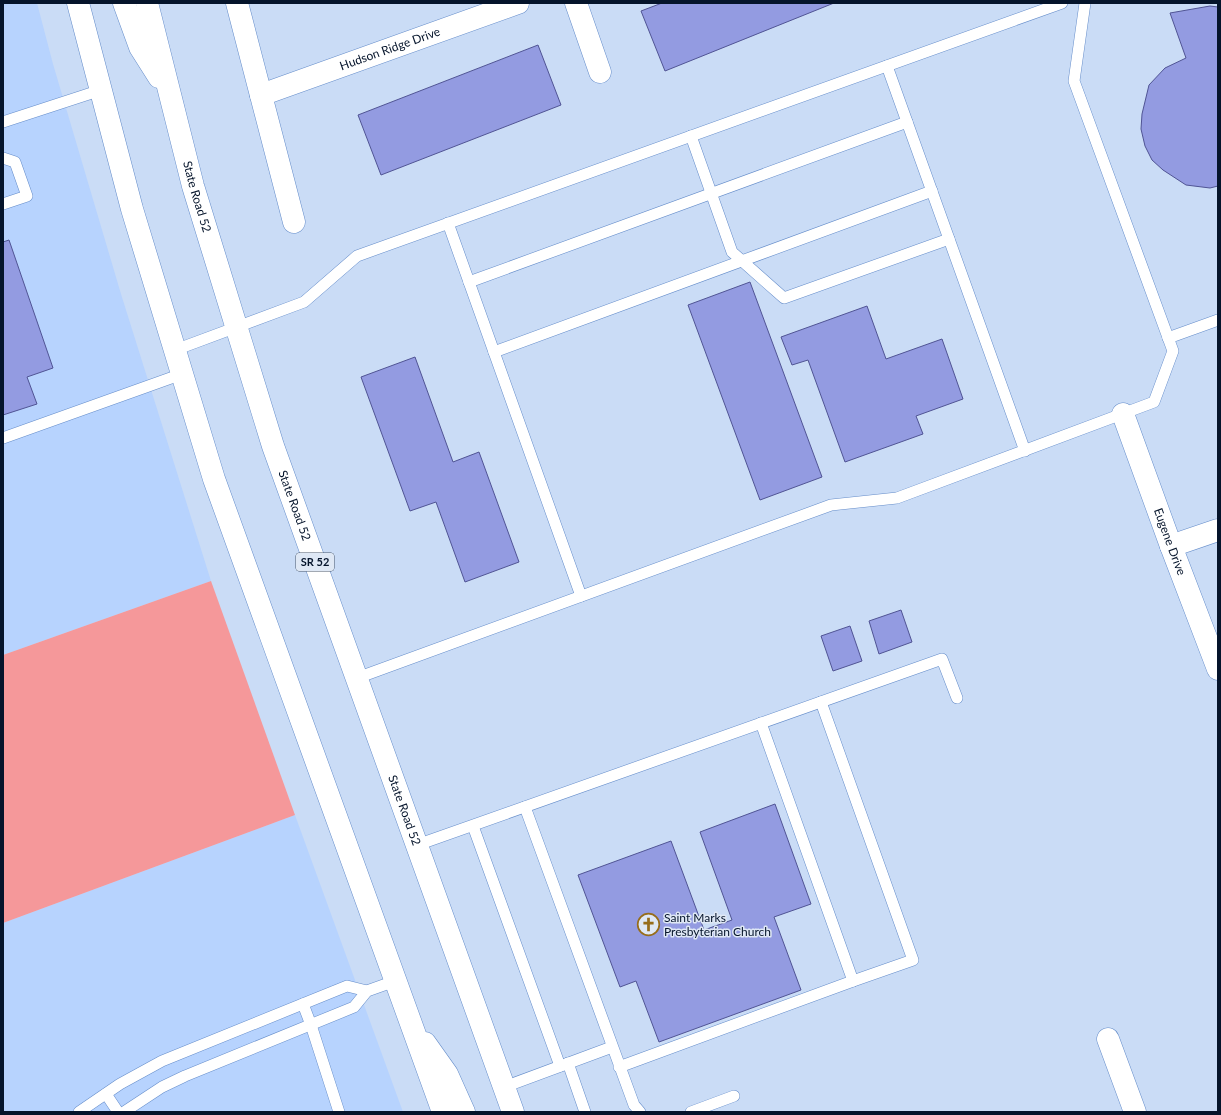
<svg xmlns="http://www.w3.org/2000/svg" width="1221" height="1115" font-family="Lato,sans-serif">
<style>
.built{fill:#b7d3fe}
.green{fill:#f5989a}
.building{fill:#939be1;stroke:#505494}
.lines{fill:none;stroke-linecap:round;stroke-linejoin:round}
.service-casing{stroke:#658dca;stroke-width:12}
.minor-casing{stroke:#658dca;stroke-width:23}
.primary-casing{stroke:#658dca;stroke-width:23}
.service{stroke:#fff;stroke-width:11}
.minor{stroke:#fff;stroke-width:22}
.primary{stroke:#fff;stroke-width:22}
.labels{text-anchor:middle;stroke-width:3;stroke-linejoin:round;paint-order:stroke}
.shield{fill:#dfe8f5;stroke:#465468;stroke-width:1}
.shield-label{font-size:11px;font-weight:bold;fill:#05142b}
.street-label{font-size:12px;fill:#05142b;stroke:#dfe8f5}
.poi-label{font-size:12px;fill:#05142b;stroke:#dfe8f5;text-anchor:start}
</style>
<rect width="100%" height="100%" fill="#cadcf6"/>
<!-- built -->
<g class="built">
<path d="M3,3H37L53,64L121,294L211,581L3,655Z"/>
<path d="M295,815L403,1112H3V923Z"/>
</g>
<!-- green -->
<path class="green" d="M211,581L295,815L3,923V655Z"/>
<!-- building -->
<g class="building">
<path d="M662,3H834L665,71L641,11Z"/>
<path d="M1210,6L1218,7V186L1210,188L1186,185L1163,170L1152,160L1145,146L1141,129L1142,114L1149,85L1165,68L1186,58L1170,13Z"/>
<path d="M538,45L561,105L381,175L358,115Z"/>
<path d="M9,240L53,368L27,377L37,404L3,415V242Z"/>
<path d="M750,282L822,477L760,500L688,305Z"/>
<path d="M867,306L886,359L942,339L963,399L916,416L923,434L845,462L808,360L792,365L781,337Z"/>
<path d="M415,357L453,462L479,452L519,562L465,582L436,502L410,511L361,377Z"/>
<path d="M901,610L912,642L879,654L869,621Z"/>
<path d="M850,626L862,661L833,671L821,636Z"/>
<path d="M775,804L811,904L774,917L801,990L659,1042L636,981L620,987L578,875L671,841L704,930L732,920L700,832Z"/>
</g>
<g class="lines">
<defs>
<g id="service">
<path d="M887,66L1025,451"/>
<path d="M3,122L101,90"/>
<path d="M691,136L732,252L784,298L949,239"/>
<path d="M3,158L15,162L27,196L3,204"/>
<path d="M448,223L581,596"/>
<path d="M469,282L907,122"/>
<path d="M1168,338L1218,320"/>
<path d="M175,350L304,302L357,256L1062,3"/>
<path d="M494,352L932,191"/>
<path d="M3,438L182,374"/>
<path d="M357,678L831,505L897,498L1154,402L1173,351L1074,81L1085,3"/>
<path d="M761,723L853,981L913,960L821,702"/>
<path d="M525,807L634,1105L640,1112"/>
<path d="M473,826L560,1066"/>
<path d="M417,845L942,659L957,698"/>
<path d="M303,1004L311,1025L339,1112"/>
<path d="M568,1063L585,1112"/>
<path d="M619,1067L853,981"/>
<path d="M504,1087L612,1047"/>
<path d="M106,1094L118,1112"/>
<path d="M79,1112L120,1084L162,1061L347,986L367,991"/>
<path d="M124,1112L162,1087L185,1076L354,1007L367,991L395,981"/>
<path d="M691,1112L734,1096"/>
</g>
<g id="minor">
<path d="M237,3L294,222"/>
<path d="M576,3L600,72"/>
<path id="s1" d="M261,95L518,3"/>
<path id="s2" d="M1123,414L1171,546L1218,669"/>
<path d="M1171,546L1218,530"/>
<path d="M1108,1039L1135,1112"/>
</g>
<g id="primary">
<path d="M78,3L132,209L214,479L443,1112"/>
<path d="M124,3L140,47L159,77"/>
<path id="s3" d="M147,3L193,186L273,446L513,1112"/>
<path d="M425,1043L447,1074L464,1112"/>
</g>
</defs>
<!-- service casing -->
<use href="#service" class="service-casing"/>
<!-- minor casing -->
<use href="#minor" class="minor-casing"/>
<!-- primary casing -->
<use href="#primary" class="primary-casing"/>
<!-- service -->
<use href="#service" class="service"/>
<!-- minor -->
<use href="#minor" class="minor"/>
<!-- primary -->
<use href="#primary" class="primary"/>
</g>
<!-- icons -->
<defs>
<symbol id="church-ring" viewBox="-11 -11 22 22"><circle r="9.5" fill="#dfe8f5" stroke="#976d1a" stroke-width="1.5"/><path d="M-1.2-6h2.4v3.5h3.3v2.4h-3.3V6h-2.4V-.1h-3.3v-2.4h3.3Z" fill="#976d1a"/></symbol>
</defs>
<g fill-rule="evenodd">
<use href="#church-ring" x="636" y="912" width="25" height="25"/>
</g>
<g class="labels">
<!-- shield labels -->
<rect class="shield" x="296" y="553" width="38" height="18" rx="3"/>
<g class="shield-label">
<text x="315" y="566">SR 52</text>
</g>
<!-- street labels -->
<g class="street-label">
<text dy="4" stroke="none"><textPath href="#s1" startOffset="137">Hudson Ridge Drive</textPath></text>
<text dy="4" stroke="none"><textPath href="#s3" startOffset="200">State Road 52</textPath></text>
<text dy="4" stroke="none"><textPath href="#s3" startOffset="524">State Road 52</textPath></text>
<text dy="4" stroke="none"><textPath href="#s2" startOffset="136">Eugene Drive</textPath></text>
<text dy="4" stroke="none"><textPath href="#s3" startOffset="848">State Road 52</textPath></text>
</g>
<!-- poi labels -->
<g class="poi-label">
<text x="664" y="922">Saint Marks<tspan x="664" dy="14">Presbyterian Church</tspan></text>
</g>
</g>
<!-- border -->
<rect width="1221" height="1115" fill="none" stroke="#05142b" stroke-width="8"/>
</svg>
